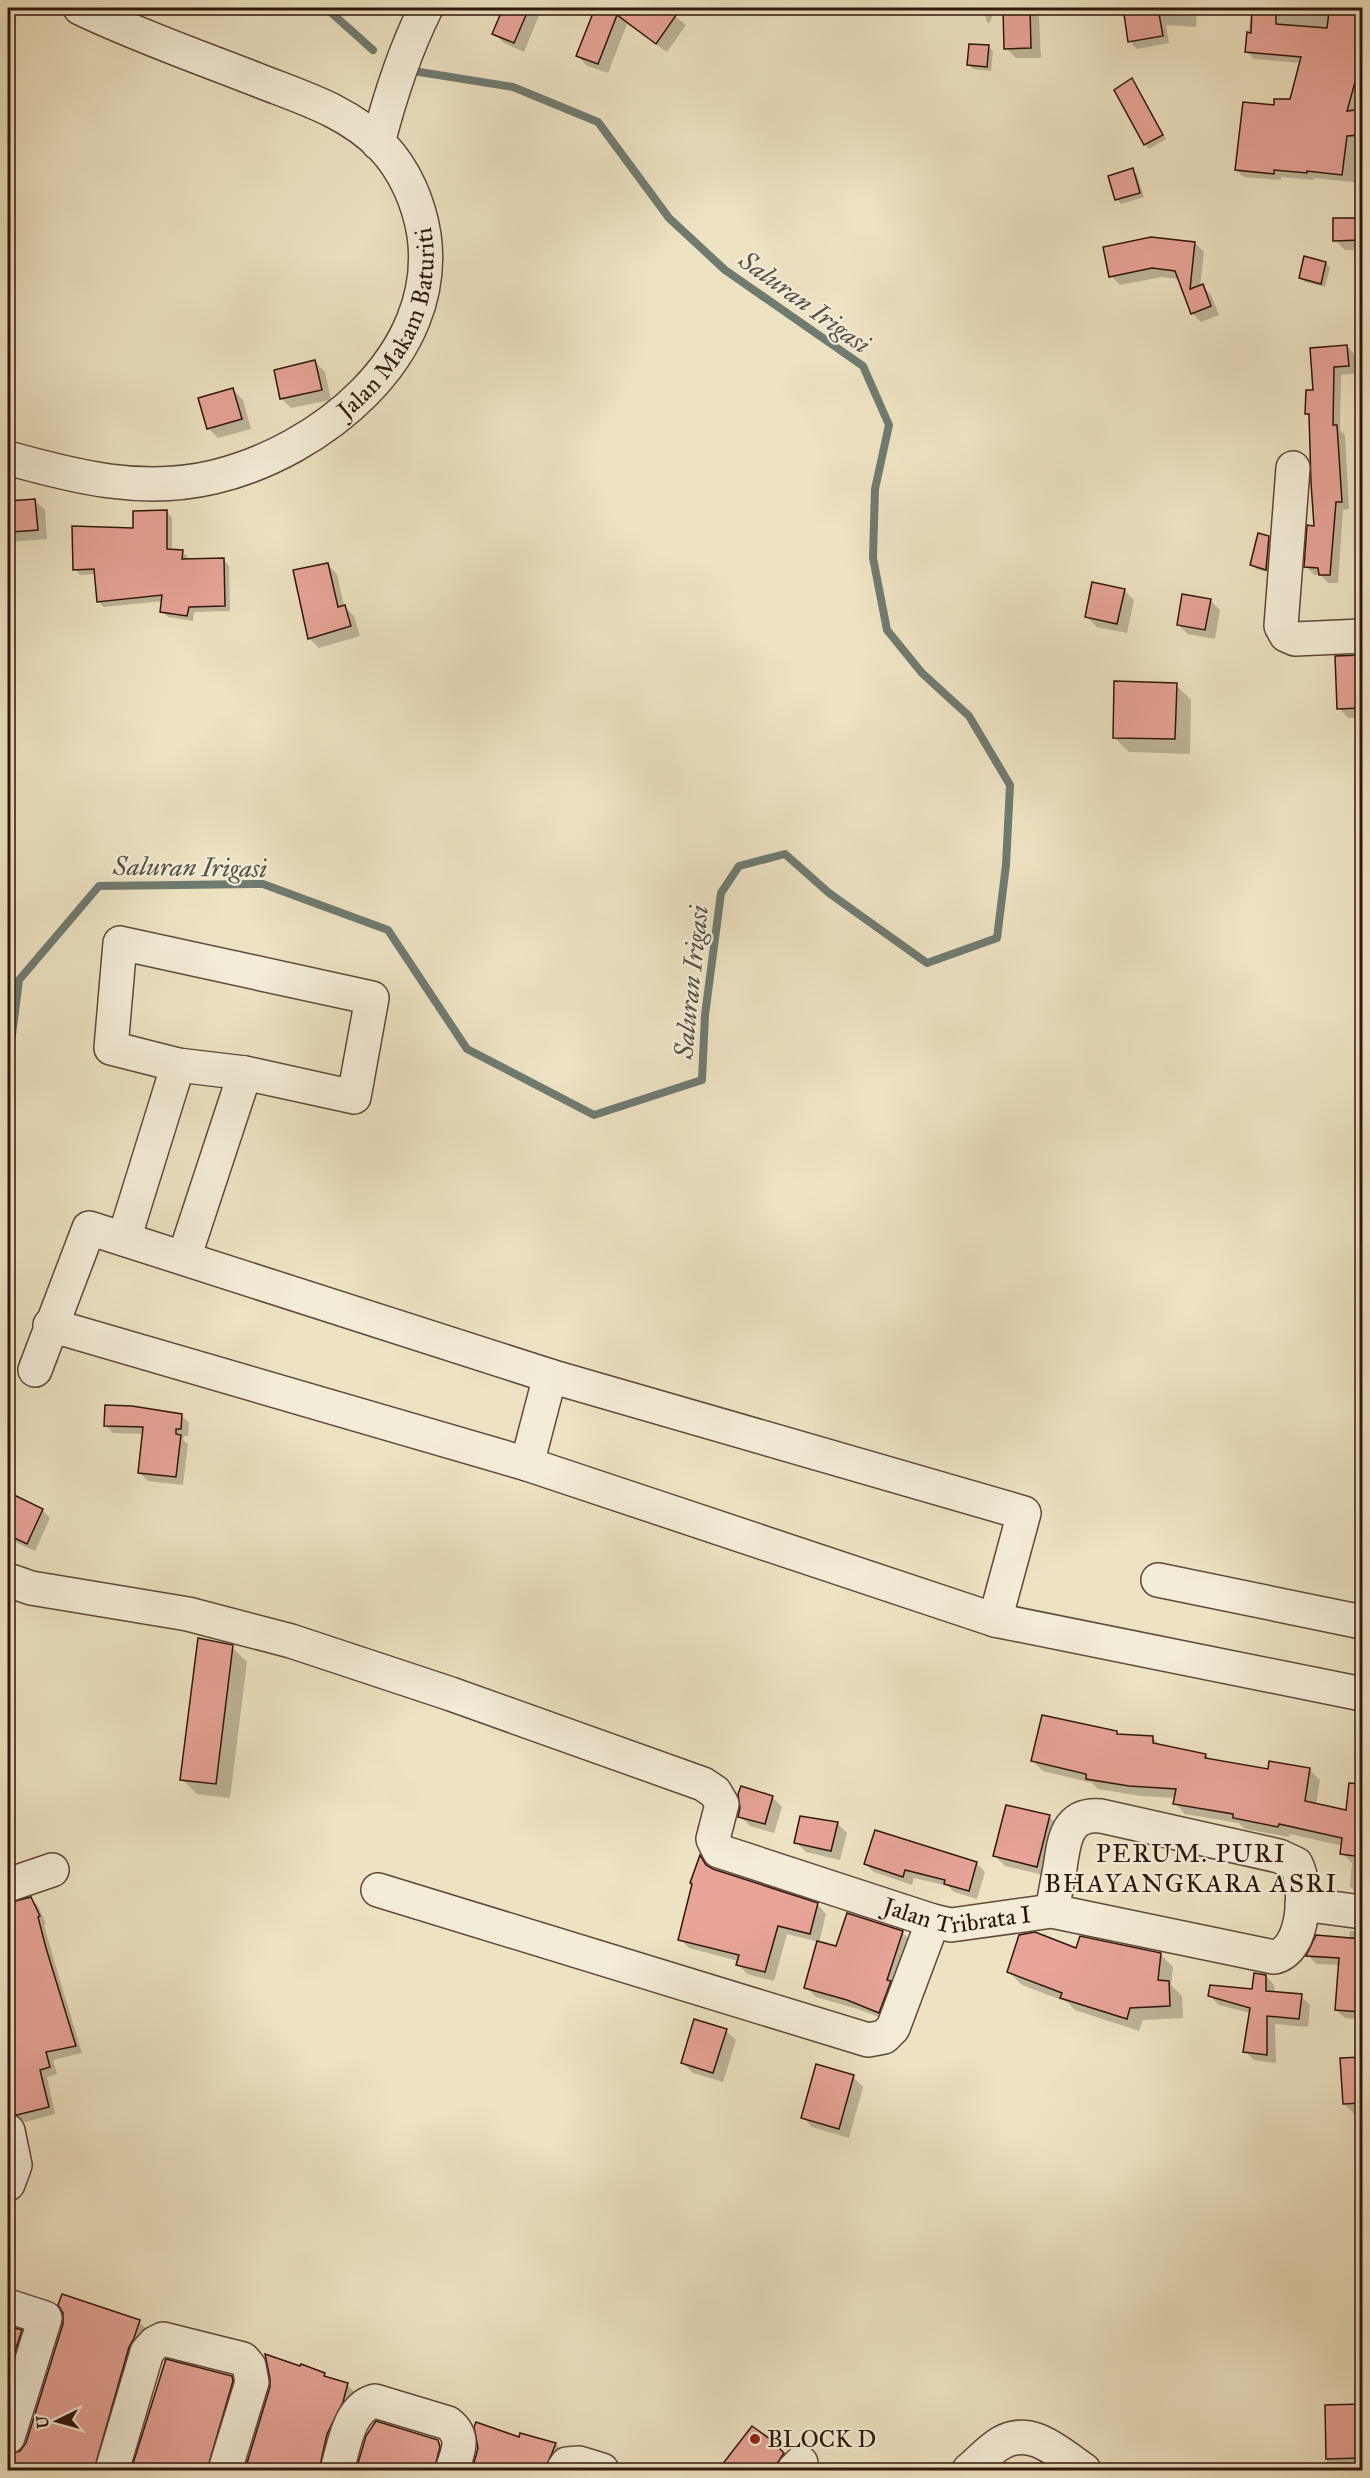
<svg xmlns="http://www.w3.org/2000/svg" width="1370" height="2478" font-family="'IM FELL Great Primer',serif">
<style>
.shadow{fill:#0003}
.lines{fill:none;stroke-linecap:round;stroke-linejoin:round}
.stream{stroke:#6f7b70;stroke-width:8}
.building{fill:#e7a497;stroke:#2f160c;stroke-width:1.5}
.minor-casing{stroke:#5e4939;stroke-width:36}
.minor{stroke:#f3ecd7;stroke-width:33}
.poi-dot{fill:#8f2418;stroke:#f3ecd7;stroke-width:2}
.labels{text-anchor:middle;stroke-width:4.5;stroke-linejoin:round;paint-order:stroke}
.street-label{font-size:24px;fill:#2f160c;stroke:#f3ecd7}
.poi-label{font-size:24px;fill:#2f160c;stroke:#f3ecd7;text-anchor:start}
.water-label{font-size:26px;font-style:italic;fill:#545146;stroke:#f3ecd7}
.neighbourhood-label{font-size:26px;letter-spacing:1.5px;fill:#2f160c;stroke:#f3ecd7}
</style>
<rect width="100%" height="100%" fill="#ede2c1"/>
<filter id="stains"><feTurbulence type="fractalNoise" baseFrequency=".00333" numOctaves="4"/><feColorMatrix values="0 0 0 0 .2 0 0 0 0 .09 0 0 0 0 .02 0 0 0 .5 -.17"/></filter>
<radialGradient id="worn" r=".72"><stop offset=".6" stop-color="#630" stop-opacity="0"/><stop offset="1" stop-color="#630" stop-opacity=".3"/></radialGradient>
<!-- shadow -->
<g class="shadow">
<path d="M505,8H542L524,52L504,43L494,33Z"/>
<path d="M596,8H665L686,25L667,52L627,24L608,73L587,66L578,56Z"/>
<path d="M985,8H996L989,24L986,20Z"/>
<path d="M1005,8H1030L1039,17L1041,58H1016L1006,48Z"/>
<path d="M1124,8H1232L1197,11L1196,27L1166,25L1169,43L1137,49L1130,41Z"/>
<path d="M1251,8H1362V183L1314,178V180L1281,177V180L1244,177L1236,170L1275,107L1292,101L1301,63L1254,59L1247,52Z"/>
<path d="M988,47L993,51L991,71L973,69L969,65Z"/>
<path d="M1132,80L1166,139L1149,149L1145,144Z"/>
<path d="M1132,170L1137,175L1144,197L1121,204L1117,199Z"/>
<path d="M1334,220H1362V250H1345L1335,240Z"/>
<path d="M1195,243L1204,252L1200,287L1202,286L1211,295L1219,315L1201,322L1192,313L1179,279L1162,277L1120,285L1111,276Z"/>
<path d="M1326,263L1330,268L1325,287L1305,282L1300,278Z"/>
<path d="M1347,346L1355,355L1357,373L1341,375L1340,430L1345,435L1349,509L1343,510L1338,583H1328L1321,575H1314L1306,566L1316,527L1311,418L1307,414L1315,392Z"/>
<path d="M315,362L325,372L331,400L291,408L281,398Z"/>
<path d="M233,390L243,400L251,429L218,438L208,428Z"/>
<path d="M35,501L45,510L47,539L8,542V503Z"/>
<path d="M167,512L172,518V551L182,552L188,557V561L224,560L229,566L230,611L194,612L193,621L168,617L162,611L163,601L104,607L98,601L96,574L80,575L75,569L134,529Z"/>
<path d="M1268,537L1273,542L1271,573L1256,569L1252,565Z"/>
<path d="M327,564L337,574L344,606L354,616L360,636L319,648L309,638Z"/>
<path d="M1124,590L1134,600L1127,633L1097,627L1087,617Z"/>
<path d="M1210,600L1220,610L1215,639L1188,634L1178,625Z"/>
<path d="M1362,656V717L1348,718L1339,708L1336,657Z"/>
<path d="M1176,685L1191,700L1190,754L1129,752L1114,737Z"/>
<path d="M181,1415L189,1423L188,1436H184L183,1440L188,1444L183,1485L148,1481L140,1473L144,1434L113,1433L105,1425Z"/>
<path d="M8,1494L42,1510L50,1518L35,1551L8,1539Z"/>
<path d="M232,1647L247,1662L230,1798L197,1794L182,1779Z"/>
<path d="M1116,1732L1120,1736L1153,1738L1161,1746L1206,1755L1212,1761L1269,1771L1309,1769L1320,1780L1316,1805L1347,1812L1349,1798L1362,1800V1900L1350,1886L1352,1863L1342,1853L1343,1846L1290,1834L1289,1837L1245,1829L1239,1823L1185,1814L1175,1803L1176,1798L1141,1796L1098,1789L1092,1783L1043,1771L1032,1760Z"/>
<path d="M772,1797L782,1807L774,1833L750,1826L740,1816Z"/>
<path d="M1049,1817L1059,1826L1047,1876L1005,1866L995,1856Z"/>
<path d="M837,1823L847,1833L840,1860L806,1852L796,1842Z"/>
<path d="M8,1843L19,1871L8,1877Z"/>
<path d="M701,1858L711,1869L817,1904L826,1914L819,1943L837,1948L902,1932L912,1942L889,2021L858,2009L816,1997L806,1987L818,1942L787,1934L774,1981L747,1974L738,1964V1961L689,1948L680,1939Z"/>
<path d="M976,1863L985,1872L977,1899L954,1892L948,1886L914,1878L912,1885L874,1872L865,1864Z"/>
<path d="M31,1899L38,1906L46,1924L44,1925L53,1957L82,2053L53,2060L57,2074L47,2077L55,2114L25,2122L12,2120L8,2123V1904Z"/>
<path d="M1350,1931H1362V2020L1345,2018L1336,2010L1340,1965L1316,1964L1308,1955L1349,1939Z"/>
<path d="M1160,1954L1173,1967L1171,1985L1182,1996L1183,2018L1143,2020L1139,2031L1075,2010L1067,2002L1022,1985L1009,1972Z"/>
<path d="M1266,1976L1274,1985L1275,1993L1301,1996L1310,2005L1308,2027L1275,2024L1276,2063L1254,2060L1245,2051L1250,2013L1219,2005L1210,1996L1253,1991Z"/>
<path d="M726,2031L736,2040L723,2082L693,2073L683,2063Z"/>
<path d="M1362,2059V2113L1354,2114L1344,2104L1342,2060Z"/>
<path d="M853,2077L863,2087L849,2138L812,2127L803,2117Z"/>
<path d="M139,2322L152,2334L108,2470H8V2457H13L22,2451Z"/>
<path d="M8,2327L21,2331L34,2344L8,2428Z"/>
<path d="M167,2361L231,2377L244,2390L222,2470H133Z"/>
<path d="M324,2375L328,2379L347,2385L360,2397L333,2470H246L271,2388Z"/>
<path d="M1326,2406H1362V2470H1327Z"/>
<path d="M752,2428L780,2448L793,2461L794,2470H720Z"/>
<path d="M521,2435L556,2444L568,2457L562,2470H472L476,2462L520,2439Z"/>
<path d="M367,2437L438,2441L451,2454L450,2470H358Z"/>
</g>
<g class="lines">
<!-- stream -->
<g class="stream">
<path d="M326,8L373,50"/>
<path d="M8,1066L19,980L99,886L263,884L388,930L467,1049L594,1115L702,1080L705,1015L721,893L739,866L785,854L829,893L927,963L997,938L1006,865L1010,785L969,716L922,673L887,630L873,558L875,489L889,425L863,366L725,270L669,218L598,122L513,87L407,70"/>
</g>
</g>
<!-- building -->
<g class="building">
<path d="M503,8H529L514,43L492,34Z"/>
<path d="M595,8H681L656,44L617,15L598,64L576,56Z"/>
<path d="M1003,8H1030L1031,48L1004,49Z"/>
<path d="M1158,8L1163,36L1128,42L1124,14Z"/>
<path d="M1252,8H1276V24L1327,28L1329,12L1340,14L1341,8H1362V57L1347,111L1362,109V135L1347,136L1342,175L1307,171V173L1274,170V174L1235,170L1243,102L1274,105V99H1290L1301,57L1245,52L1247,32L1251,33Z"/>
<path d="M969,44L989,45L987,67L967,65Z"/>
<path d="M1132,78L1163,135L1144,145L1114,90Z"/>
<path d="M1133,168L1140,193L1115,200L1108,176Z"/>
<path d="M1333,218H1362V240L1333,241Z"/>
<path d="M1151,237L1195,242L1190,289L1203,284L1211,306L1191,314L1175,271L1152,268L1109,277L1103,247Z"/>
<path d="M1304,256L1326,262L1321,284L1299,278Z"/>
<path d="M1347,345L1349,366L1334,367L1333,425H1337L1342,502H1336L1330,575H1319L1318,568L1304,567L1307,525L1314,526L1311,483L1309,414H1305L1306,390H1313L1310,348Z"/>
<path d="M315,360L322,390L280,399L274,370Z"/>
<path d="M233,388L242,419L207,429L198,398Z"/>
<path d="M35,499L38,530L12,532L9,501Z"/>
<path d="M167,510V549L183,550L182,559L224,558L225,606L189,607L187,616L160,612L162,595L97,602L94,569L73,570L72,526L133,528V511Z"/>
<path d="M1258,533L1269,536L1266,570L1250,565Z"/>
<path d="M328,563L338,607L345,605L351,626L308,639L293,570Z"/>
<path d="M1092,582L1125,589L1117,624L1085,617Z"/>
<path d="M1182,594L1211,599L1205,630L1177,625Z"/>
<path d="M1362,655V708L1337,709L1335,656Z"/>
<path d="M1114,681L1177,683L1175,739L1113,738Z"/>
<path d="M105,1405L132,1406L182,1414L181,1429H176V1434L181,1435L176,1477L138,1473L143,1427L104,1426Z"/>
<path d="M8,1492L43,1509L27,1544L8,1535Z"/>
<path d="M198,1638L233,1645L216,1784L180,1780Z"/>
<path d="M1042,1715L1117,1731V1734L1153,1736V1743L1206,1754L1205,1758L1268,1769L1269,1761L1310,1768L1305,1801L1346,1810L1349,1783L1362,1784V1857L1340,1854L1342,1838L1279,1824L1278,1827L1233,1818V1814L1173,1804L1176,1789L1129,1786L1086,1779V1774L1031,1761Z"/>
<path d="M741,1786L773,1796L765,1824L738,1817L740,1808L738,1794Z"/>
<path d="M1006,1805L1050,1815L1037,1867L993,1856Z"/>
<path d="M800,1816L838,1822L831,1851L794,1843Z"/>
<path d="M875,1830L977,1862L969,1891L944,1884L945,1880L905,1870L903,1877L864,1864Z"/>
<path d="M700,1855L706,1865L713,1869L818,1903L810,1934L778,1926L765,1972L736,1965L739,1955L678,1940L692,1884L690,1883Z"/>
<path d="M31,1897L40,1916L38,1917L46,1948L76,2046L46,2052L50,2067L40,2070L49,2107L17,2115L8,2113V1903Z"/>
<path d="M847,1913L903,1931L887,1980L891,1981L879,2013L847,2000L804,1988L817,1941L836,1946Z"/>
<path d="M1035,1932L1076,1948L1080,1936L1161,1953L1158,1980L1169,1981L1170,2006L1130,2008L1127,2019L1060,1998L1062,1993L1007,1972L1019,1935Z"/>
<path d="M1316,1935L1362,1939V2012L1335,2010L1339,1958L1306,1956Z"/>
<path d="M1254,1973L1266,1975V1991L1302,1994L1299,2019L1267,2016V2055L1243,2052L1250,2008L1208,1996L1210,1985L1252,1989Z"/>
<path d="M694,2019L727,2029L713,2073L681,2063Z"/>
<path d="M1362,2057V2103L1343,2104L1340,2058Z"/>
<path d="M816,2064L854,2075L839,2129L801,2118Z"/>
<path d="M62,2294L140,2320L134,2338L129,2347L94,2470H8V2455L20,2451L26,2443L63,2324V2313L58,2305Z"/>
<path d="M8,2326L22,2330L9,2369H8Z"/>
<path d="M265,2354L300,2366L301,2364L325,2373L324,2376L348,2383L343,2402L327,2434L319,2470H277L247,2463L270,2387V2379Z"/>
<path d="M166,2359L232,2376L233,2381L207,2470H131Z"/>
<path d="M1362,2404V2458L1326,2459L1325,2405Z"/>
<path d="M376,2421L438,2440L440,2447L434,2470H356L366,2436Z"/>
<path d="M476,2422L519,2437L520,2433L556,2443L545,2470H472L478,2448L474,2427Z"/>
<path d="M752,2426L781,2447L780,2449L784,2453L776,2465V2470H718Z"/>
</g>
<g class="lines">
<defs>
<g id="minor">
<path d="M378,143C390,96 404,52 426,8"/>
<path id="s1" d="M8,458C76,477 142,494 214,477C319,452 441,356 424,235C419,203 405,170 382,146C347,110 300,97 255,79C196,56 136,35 80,8"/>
<path d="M1293,468L1281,626L1286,635L1295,639L1362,636"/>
<path d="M120,943L372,998L354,1097L245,1073L178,1065L111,1048Z"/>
<path d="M124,1239L178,1065"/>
<path d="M184,1258L245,1073"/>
<path d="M50,1325L527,1464L995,1620L1362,1694"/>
<path d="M35,1370L89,1228L550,1376L1024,1513L995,1620"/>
<path d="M527,1464L550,1376"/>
<path id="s2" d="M8,1580L31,1588L188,1614L291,1641L451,1694L703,1784L715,1792L722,1804L713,1839L719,1851L933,1921L951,1925L1052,1911L1274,1957C1305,1951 1308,1887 1296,1864L1279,1856L1101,1816C1066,1813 1064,1841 1060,1868C1057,1882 1055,1896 1052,1911"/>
<path d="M1158,1580L1362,1622"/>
<path d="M8,1885L52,1870"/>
<path d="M378,1890L868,2040L884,2037L893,2028L933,1921"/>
<path d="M1302,1904L1362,1912"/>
<path d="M8,2131L15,2165L8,2184"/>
<path d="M8,2306L45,2318L8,2437"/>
<path d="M112,2470L147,2352L155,2343L163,2339L243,2359L249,2366L252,2382L225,2470"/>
<path d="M337,2470C344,2447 348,2408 375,2401L448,2423C466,2437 458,2452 452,2470"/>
<path d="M563,2470L567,2464L579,2463L602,2470"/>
<path d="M794,2470L801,2463"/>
<path d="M969,2470C979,2462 989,2450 1001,2443C1032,2425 1060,2454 1084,2470"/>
</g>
</defs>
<!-- minor casing -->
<use href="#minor" class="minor-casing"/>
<!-- minor -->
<use href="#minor" class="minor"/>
</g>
<!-- markers -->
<circle class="poi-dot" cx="755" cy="2439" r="6"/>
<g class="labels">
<!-- street labels -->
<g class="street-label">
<text dy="8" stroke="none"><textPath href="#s1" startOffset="459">Jalan Makam Baturiti</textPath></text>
<text dy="8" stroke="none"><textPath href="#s2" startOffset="1053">Jalan Tribrata I</textPath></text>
</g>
<!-- poi labels -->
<g class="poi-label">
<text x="767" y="2447">BLOCK D</text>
</g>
<!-- water labels -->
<g class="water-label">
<text transform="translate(805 302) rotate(36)" y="9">Saluran Irigasi</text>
<text transform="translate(190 867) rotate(1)" y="9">Saluran Irigasi</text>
<text transform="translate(691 982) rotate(-84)" y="9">Saluran Irigasi</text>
</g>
<!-- neighbourhood labels -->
<g class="neighbourhood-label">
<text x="1191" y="1862">PERUM. PURI<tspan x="1191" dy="30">BHAYANGKARA ASRI</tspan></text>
</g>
</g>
<!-- margin -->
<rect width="1370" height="2478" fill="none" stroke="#ede2c1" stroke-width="30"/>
<rect x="9" y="9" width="1352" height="2460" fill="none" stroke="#2f160c" stroke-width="3"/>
<rect x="15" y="15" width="1340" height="2448" fill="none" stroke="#2f160c" stroke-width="1.5"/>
<!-- north arrow -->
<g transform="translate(57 2421) rotate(265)" stroke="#f3ecd7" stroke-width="4.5" paint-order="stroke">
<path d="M0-4.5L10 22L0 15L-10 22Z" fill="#2f160c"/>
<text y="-9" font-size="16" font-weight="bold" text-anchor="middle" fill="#2f160c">U</text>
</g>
<rect width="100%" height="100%" filter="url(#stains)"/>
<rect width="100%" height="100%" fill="url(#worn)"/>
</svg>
